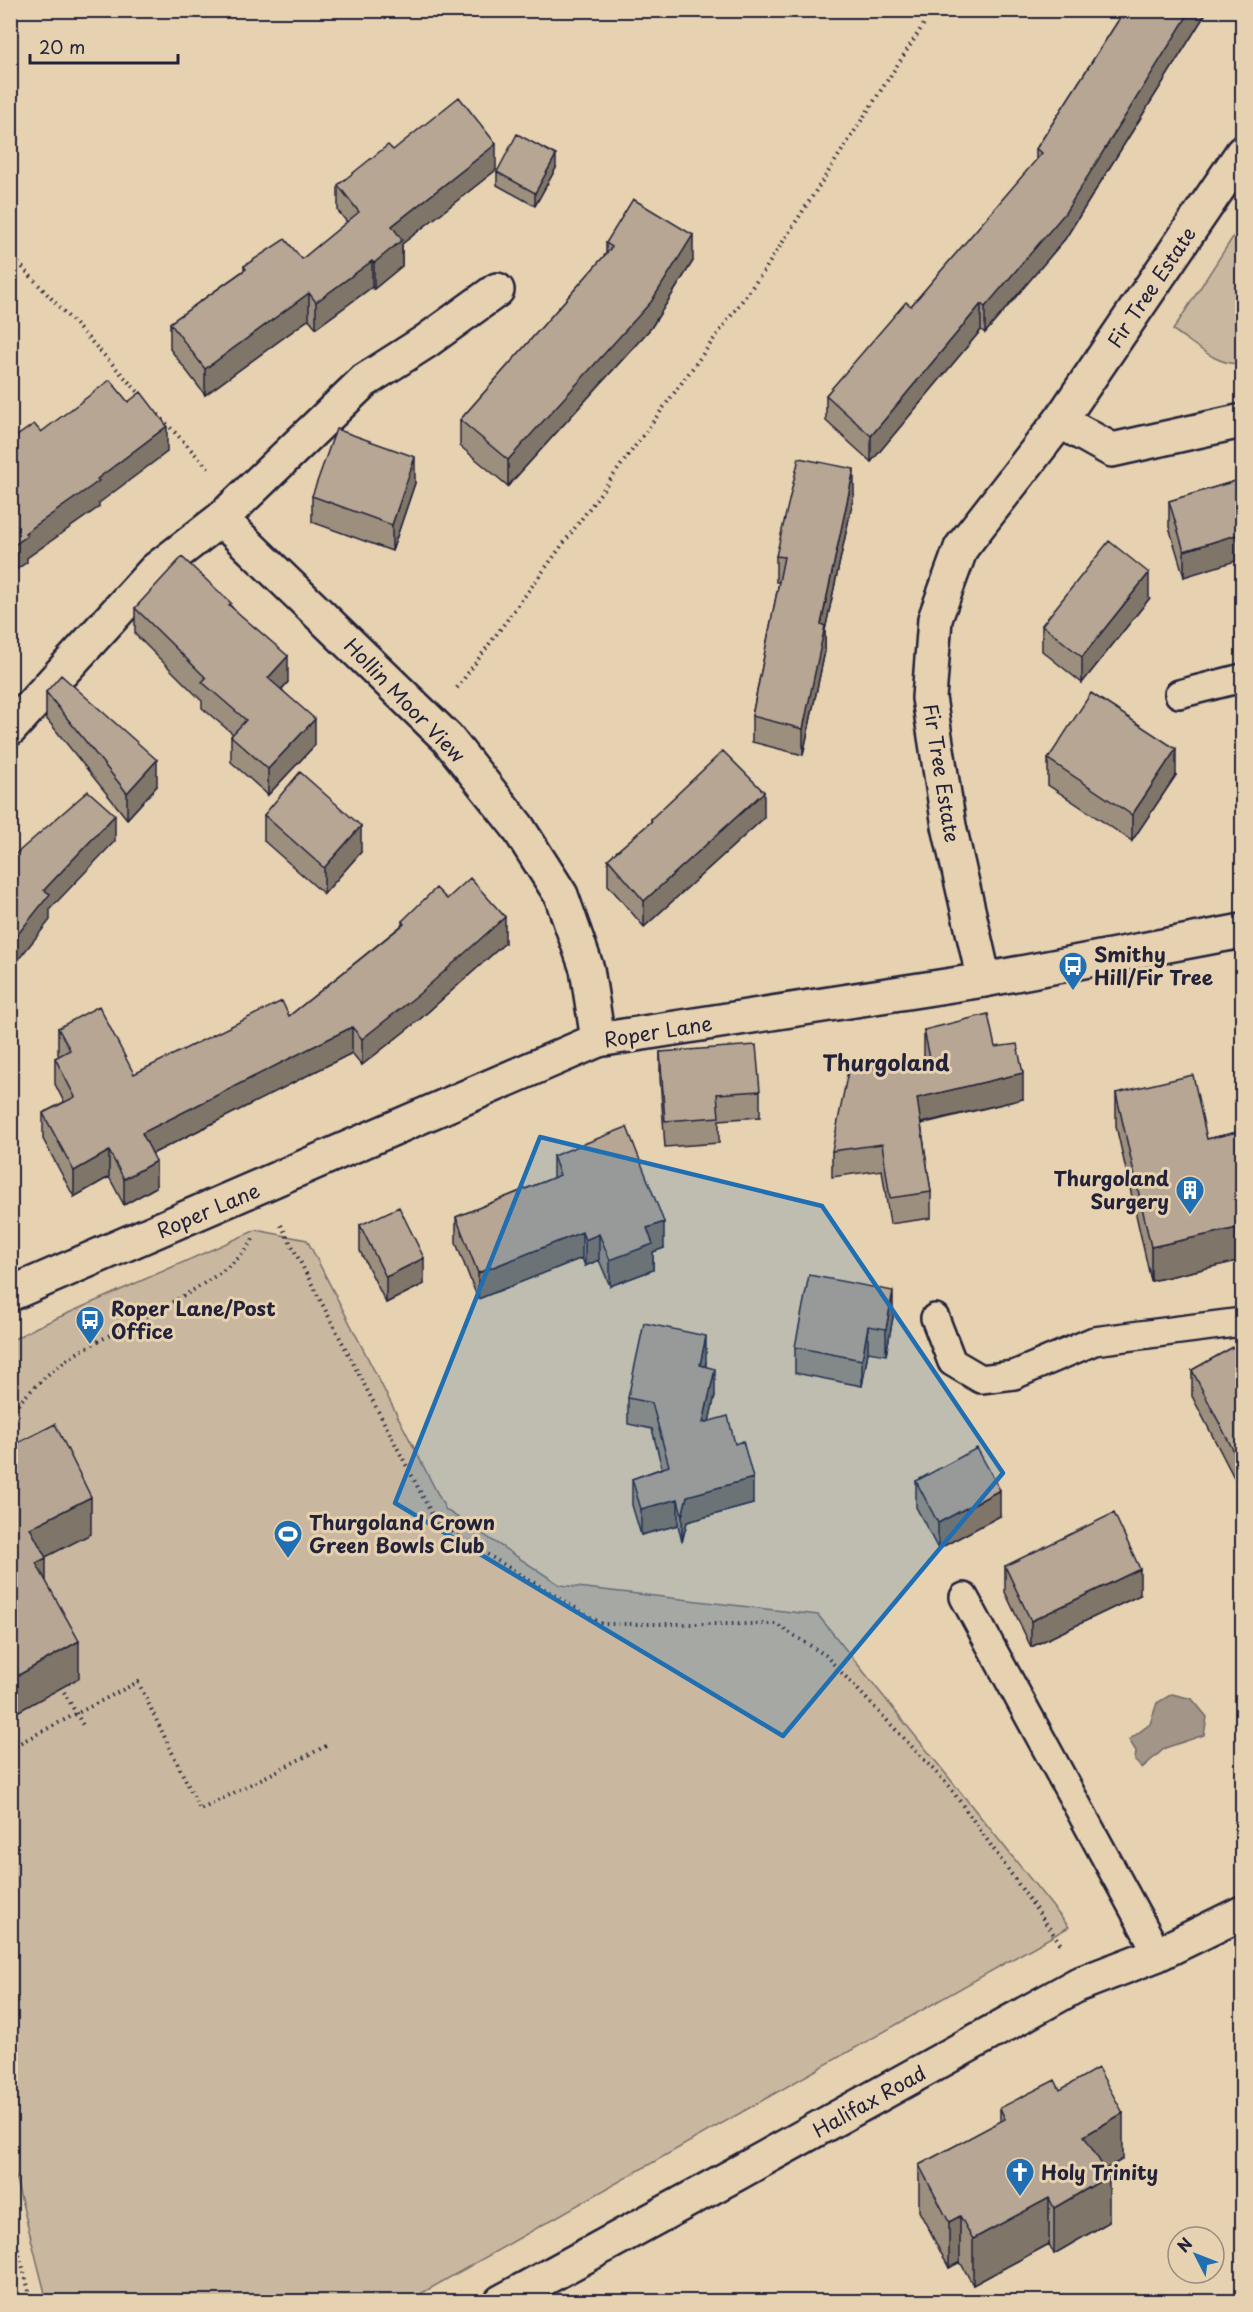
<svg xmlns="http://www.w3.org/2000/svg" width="1253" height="2312" font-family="'Playpen Sans',sans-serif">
  <rect width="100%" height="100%" fill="#e6d1b0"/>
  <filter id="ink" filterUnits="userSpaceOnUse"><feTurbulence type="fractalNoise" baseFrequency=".0167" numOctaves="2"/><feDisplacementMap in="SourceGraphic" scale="12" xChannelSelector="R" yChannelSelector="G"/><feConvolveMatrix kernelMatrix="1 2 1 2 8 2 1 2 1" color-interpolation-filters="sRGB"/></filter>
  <g filter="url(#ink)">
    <path fill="#c9b89f" stroke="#766d6d" stroke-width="1.5" d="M1242 223V363C1219 368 1192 342 1173 330Z
      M256 1230 307 1240 446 1510 560 1585 818 1615 1069 1927 408 2301H47L10 2156V1341L37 1327Z"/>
    <path fill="#a39588" stroke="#6f6769" stroke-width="1.5" d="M1172 1694 1192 1699 1207 1717 1204 1735 1165 1748 1142 1768 1135 1761 1136 1751 1129 1740 1150 1724 1157 1703Z"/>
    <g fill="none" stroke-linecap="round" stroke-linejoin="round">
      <g stroke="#22223b" stroke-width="32">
        <path id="service" d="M1179 694 1242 678
          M935 1318 952 1362 981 1379 1014 1375 1094 1341 1242 1322
          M964 1597 1158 1954"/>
      </g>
      <g stroke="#22223b" stroke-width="38">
        <path id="minor" d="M1060 421 1112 450 1242 421
          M221 519 447 738 517 826 561 895 587 969 598 1040
          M10 729 155 570 221 519 364 381 425 342 497 290
          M984 980 949 826 929 698 935 619 961 548 1060 421 1242 153"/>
      </g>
      <g stroke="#22223b" stroke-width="38">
        <path id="tertiary" d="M10 1294 598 1040 984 980 1242 931"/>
      </g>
      <g stroke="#22223b" stroke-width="38">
        <path id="trunk" d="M501 2302 736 2174 1077 1985 1158 1954 1242 1913"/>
      </g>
      <path stroke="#22223b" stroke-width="4" stroke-dasharray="1.5 4.5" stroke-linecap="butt" d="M10 254 141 395
        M154 410 210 470
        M457 688 764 271 933 10
        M281 1225 437 1524 602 1624H776L825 1655 949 1786 1062 1946
        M10 1413C29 1392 48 1372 71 1357 111 1330 240 1278 254 1236
        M64 1692 84 1727
        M10 1748 138 1682 200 1810 330 1744
        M10 2220 32 2302"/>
      <use href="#service" stroke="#e6d1b0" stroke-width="27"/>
      <use href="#minor" stroke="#e6d1b0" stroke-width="33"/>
      <use href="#tertiary" stroke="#e6d1b0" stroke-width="33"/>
      <use href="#trunk" stroke="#e6d1b0" stroke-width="33"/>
    </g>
    <path fill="#9d8f7e" stroke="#22223b" stroke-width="1.5" d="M1125 10H1208L1065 239 985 333 981 330 871 462 826 421V395L911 306 1036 161V149Z
      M393 150 496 170 402 244V266L374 289 372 287 316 328 309 319 205 395 170 349V323L244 270V266L302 259 347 222 338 211V185Z
      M556 168 535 206 497 185V172Z
      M606 243 693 261 651 328 508 486 460 446V420L606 254Z
      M1242 479 1184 577 1169 527V501Z
      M415 483 392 551 312 522V496Z
      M854 495 825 630V651L803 755 752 742V716L779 582H776V556Z
      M1149 599 1082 683 1042 651V625Z
      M231 606 288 682 282 689 315 745 268 795 231 762V736L233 734 202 708V701L135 634V608Z
      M46 692 157 786 127 819 46 718Z
      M1242 738V783L1239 765V739Z
      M1048 759 1176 775 1132 841 1048 785Z
      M264 815 361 852 324 894 264 841Z
      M764 818 644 927 608 885V859L651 822V819Z
      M447 899 505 943 419 1020 362 1065 352 1053 152 1154 156 1187 124 1205 109 1177 74 1197 43 1139V1113L64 1102 55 1084V1058L59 1056 58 1054V1028L134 1074 289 1016 402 925V921Z
      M924 1030 995 1047 1023 1099 921 1124 931 1192V1218L890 1224 882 1170 832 1177V1151L924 1059Z
      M660 1052 760 1091V1117L719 1120V1143L665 1147 660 1078Z
      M1116 1093 1207 1139 1242 1131V1260L1151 1281 1116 1126Z
      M553 1156 664 1248 653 1252V1270L610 1286 599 1260 585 1266 582 1258 478 1299 456 1243V1217L553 1178Z
      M360 1225 424 1284 386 1303 360 1251Z
      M893 1317 886 1355 868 1352 862 1386 795 1373V1347Z
      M1242 1342V1493L1192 1396V1370Z
      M706 1362V1367L715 1395 709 1421 753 1504 687 1522 682 1542 678 1525 641 1535 632 1505V1479L662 1468 652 1429 628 1424V1398Z
      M916 1481 1000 1516 938 1549 916 1507Z
      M1005 1566 1140 1595 1031 1647 1005 1592Z
      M1060 2090 1123 2159 1105 2170 1109 2222 1054 2254 1049 2244 973 2285 960 2262 949 2268 919 2211V2165L1000 2122V2108Z"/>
    <path fill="#7f7467" stroke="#22223b" stroke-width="1.5" d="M1191 10H1208L1065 239 985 333V307Z
      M496 144V170L402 244V266L374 289V263L392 226Z
      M556 155V168L535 206V193Z
      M693 235V261L651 328 508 486V460Z
      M372 261V287L316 328V302Z
      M309 293V319L205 395V369Z
      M981 304V330L871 462V436Z
      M167 426V452L99 503V507L27 558V562L10 574V548L25 533Z
      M415 457V483L392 551V525Z
      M854 469V495L825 630V651L803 755V729L821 624Z
      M1242 533V559L1184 577V551Z
      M1149 573V599L1082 683V657Z
      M288 656V682L268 704V678Z
      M315 719V745L268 795V769Z
      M1176 749V775L1132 841V815Z
      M157 760V786L127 819V793Z
      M764 792V818L644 927V901Z
      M115 815V841L50 909V920L10 970V944L44 890Z
      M361 826V852L324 894V868Z
      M505 917V943L419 1020 362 1065V1039Z
      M352 1027V1053L142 1159V1133Z
      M1023 1073V1099L917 1124V1098Z
      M109 1151V1177L74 1197V1171Z
      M156 1161V1187L124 1205V1179Z
      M664 1222V1248L653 1252V1270L610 1286V1260L647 1228Z
      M1242 1227V1260L1151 1281V1247Z
      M582 1232V1258L478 1299V1273Z
      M599 1234V1260L585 1266V1240Z
      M424 1258V1284L386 1303V1277Z
      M893 1291V1317L886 1355V1329Z
      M868 1326V1352L862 1386V1360Z
      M706 1336V1362L700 1391V1365Z
      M715 1369V1395L703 1449V1423Z
      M753 1478V1504L687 1522 682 1542V1516L687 1496Z
      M1000 1490V1516L938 1549V1523Z
      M91 1497V1534L30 1565V1528Z
      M678 1499V1525L641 1535V1509Z
      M46 1558V1594L36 1563Z
      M1140 1569V1595L1031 1647V1621Z
      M79 1641V1678L10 1716V1680Z
      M1123 2113V2159L1084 2182V2136Z
      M1109 2176V2222L1054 2254V2208Z
      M1049 2198V2244L973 2285V2239Z
      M960 2216V2262L949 2268V2222Z"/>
    <path fill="#b6a693" stroke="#22223b" stroke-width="1.5" d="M1125 10H1191L1065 213 985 307 981 304 871 436 826 395 906 302 911 306 1042 153 1036 149Z
      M459 97 496 144 392 226 402 240 374 263 372 261 316 302 309 293 205 369 170 323 246 269 244 266 285 239 302 259 359 212 338 185 388 145 393 150Z
      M517 134 556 155 535 193 497 172Z
      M633 199 693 235 651 302 508 460 460 420 612 247 606 243Z
      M110 380 128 402 141 392 167 426 97 479 99 481 25 533 27 536 10 548V441L34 424 41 432Z
      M336 429 415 457 392 525 312 496Z
      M799 458 854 469 821 624 825 626 803 729 752 716 784 557 776 556Z
      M1242 479V533L1184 551 1169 501Z
      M1109 541 1149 573 1082 657 1042 625Z
      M182 557 231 603 229 605 288 656 268 678 315 719 268 769 231 736 246 720 202 682 206 678 135 608Z
      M61 675 157 760 127 793 46 692Z
      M1091 693 1176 749 1132 815 1048 759Z
      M1242 738V757L1239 739Z
      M723 751 764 792 644 901 608 859 652 821 651 819Z
      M300 772 361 826 324 868 264 815Z
      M88 791 115 815 44 890 50 894 10 944V859Z
      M470 878 505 917 419 994 362 1039 352 1027 142 1133 156 1161 124 1179 109 1151 74 1171 43 1113 75 1097 55 1058 70 1050 58 1028 99 1006 134 1074 282 1001 289 1016 404 924 402 921 436 888 447 899Z
      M988 1014 995 1047 1017 1044 1023 1073 917 1098 931 1192 890 1198 882 1144 832 1151 848 1071 930 1058 924 1030Z
      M756 1045 760 1091 717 1094 719 1117 665 1121 660 1052Z
      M1193 1075 1207 1139 1242 1131V1227L1151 1247 1116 1093Z
      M627 1127 664 1222 647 1228 653 1244 610 1260 599 1234 585 1240 582 1232 478 1273 456 1217 560 1175 553 1156Z
      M399 1207 424 1258 386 1277 360 1225Z
      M809 1275 893 1291 886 1329 868 1326 862 1360 795 1347Z
      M644 1323 706 1336 700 1365 715 1369 703 1423 728 1416 735 1444 743 1441 753 1478 687 1496 682 1516 678 1499 641 1509 632 1479 669 1466 652 1403 628 1398Z
      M1242 1342V1467L1192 1370Z
      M55 1424 91 1497 30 1528 46 1558 36 1563 79 1641 10 1680V1447Z
      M977 1448 1000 1490 938 1523 916 1481Z
      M1114 1513 1140 1569 1031 1621 1005 1566Z
      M1098 2068 1123 2113 1084 2136 1109 2176 1054 2208 1049 2198 973 2239 960 2216 949 2222 919 2165 1005 2119 1000 2108 1055 2080 1060 2090Z"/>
  </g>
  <path fill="#1f6fb2" fill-opacity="0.2" stroke="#1f6fb2" stroke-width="4.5" stroke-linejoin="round" d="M540 1137 822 1206 1003 1473 783 1736 395 1503Z"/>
  <defs>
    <g id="bus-pin" transform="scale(1.5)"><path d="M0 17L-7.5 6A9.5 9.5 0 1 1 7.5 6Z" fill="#1f6fb2" stroke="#e6d1b0"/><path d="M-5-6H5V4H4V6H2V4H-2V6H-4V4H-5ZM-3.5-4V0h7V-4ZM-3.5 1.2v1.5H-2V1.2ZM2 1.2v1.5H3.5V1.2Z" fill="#fff"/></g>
    <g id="building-pin" transform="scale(1.5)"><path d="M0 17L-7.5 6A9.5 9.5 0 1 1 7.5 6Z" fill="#1f6fb2" stroke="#e6d1b0"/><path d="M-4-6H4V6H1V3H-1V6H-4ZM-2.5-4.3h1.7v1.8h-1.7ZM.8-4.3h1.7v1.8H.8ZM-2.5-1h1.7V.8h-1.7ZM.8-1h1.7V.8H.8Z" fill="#fff"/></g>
    <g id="stadium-pin" transform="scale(1.5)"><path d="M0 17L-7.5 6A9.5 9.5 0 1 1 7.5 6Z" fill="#1f6fb2" stroke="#e6d1b0"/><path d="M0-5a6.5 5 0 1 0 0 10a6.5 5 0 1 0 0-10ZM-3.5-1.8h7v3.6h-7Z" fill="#fff"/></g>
    <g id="church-pin" transform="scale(1.5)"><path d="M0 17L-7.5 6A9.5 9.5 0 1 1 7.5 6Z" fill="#1f6fb2" stroke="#e6d1b0"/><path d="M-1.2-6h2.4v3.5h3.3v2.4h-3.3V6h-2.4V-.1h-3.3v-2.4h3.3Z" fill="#fff"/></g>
  </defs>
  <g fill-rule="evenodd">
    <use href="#bus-pin" x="1073" y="966"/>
    <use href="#building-pin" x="1190" y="1190"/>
    <use href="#bus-pin" x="90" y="1320"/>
    <use href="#stadium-pin" x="288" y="1534"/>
    <use href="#church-pin" x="1020" y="2172"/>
  </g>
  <g text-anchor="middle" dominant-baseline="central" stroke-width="6" stroke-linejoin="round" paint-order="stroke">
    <g font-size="20" fill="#22223b" stroke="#e6d1b0">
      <text transform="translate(1151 287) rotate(-56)">Fir Tree Estate</text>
      <text transform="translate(405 700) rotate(46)">Hollin Moor View</text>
      <text transform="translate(942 773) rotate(81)">Fir Tree Estate</text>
      <text transform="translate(658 1031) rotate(-9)">Roper Lane</text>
      <text transform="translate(208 1210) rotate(-23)">Roper Lane</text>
      <text transform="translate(869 2101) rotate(-29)">Halifax Road</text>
    </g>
    <g font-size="20" font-weight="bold" fill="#22223b" stroke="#e6d1b0" text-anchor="start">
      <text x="1094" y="954">Smithy<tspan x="1094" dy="23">Hill/Fir Tree</tspan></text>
      <text x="1169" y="1178" text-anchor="end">Thurgoland<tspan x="1169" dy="23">Surgery</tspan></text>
      <text x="111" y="1308">Roper Lane/Post<tspan x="111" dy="23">Office</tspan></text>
      <text x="309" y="1522">Thurgoland Crown<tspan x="309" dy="23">Green Bowls Club</tspan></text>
      <text x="1041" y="2172">Holy Trinity</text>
    </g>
    <g font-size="22" font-weight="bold" fill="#22223b" stroke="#e6d1b0">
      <text x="886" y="1061">Thurgoland</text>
    </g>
  </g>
  <rect width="1253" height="2312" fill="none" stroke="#e6d1b0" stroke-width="36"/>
  <rect x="18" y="18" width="1217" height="2276" fill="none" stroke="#22223b" stroke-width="2" filter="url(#ink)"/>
  <g transform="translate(1196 2255) rotate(312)"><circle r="28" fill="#e6d1b0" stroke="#988b81" stroke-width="1.5"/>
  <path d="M0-4.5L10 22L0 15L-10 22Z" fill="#1f6fb2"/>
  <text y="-9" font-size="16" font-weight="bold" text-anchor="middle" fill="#22223b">N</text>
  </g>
  <path d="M30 54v9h148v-9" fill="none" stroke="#22223b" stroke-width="3"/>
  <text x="39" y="54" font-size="18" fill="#22223b" stroke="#e6d1b0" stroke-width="4.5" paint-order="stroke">20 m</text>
</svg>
